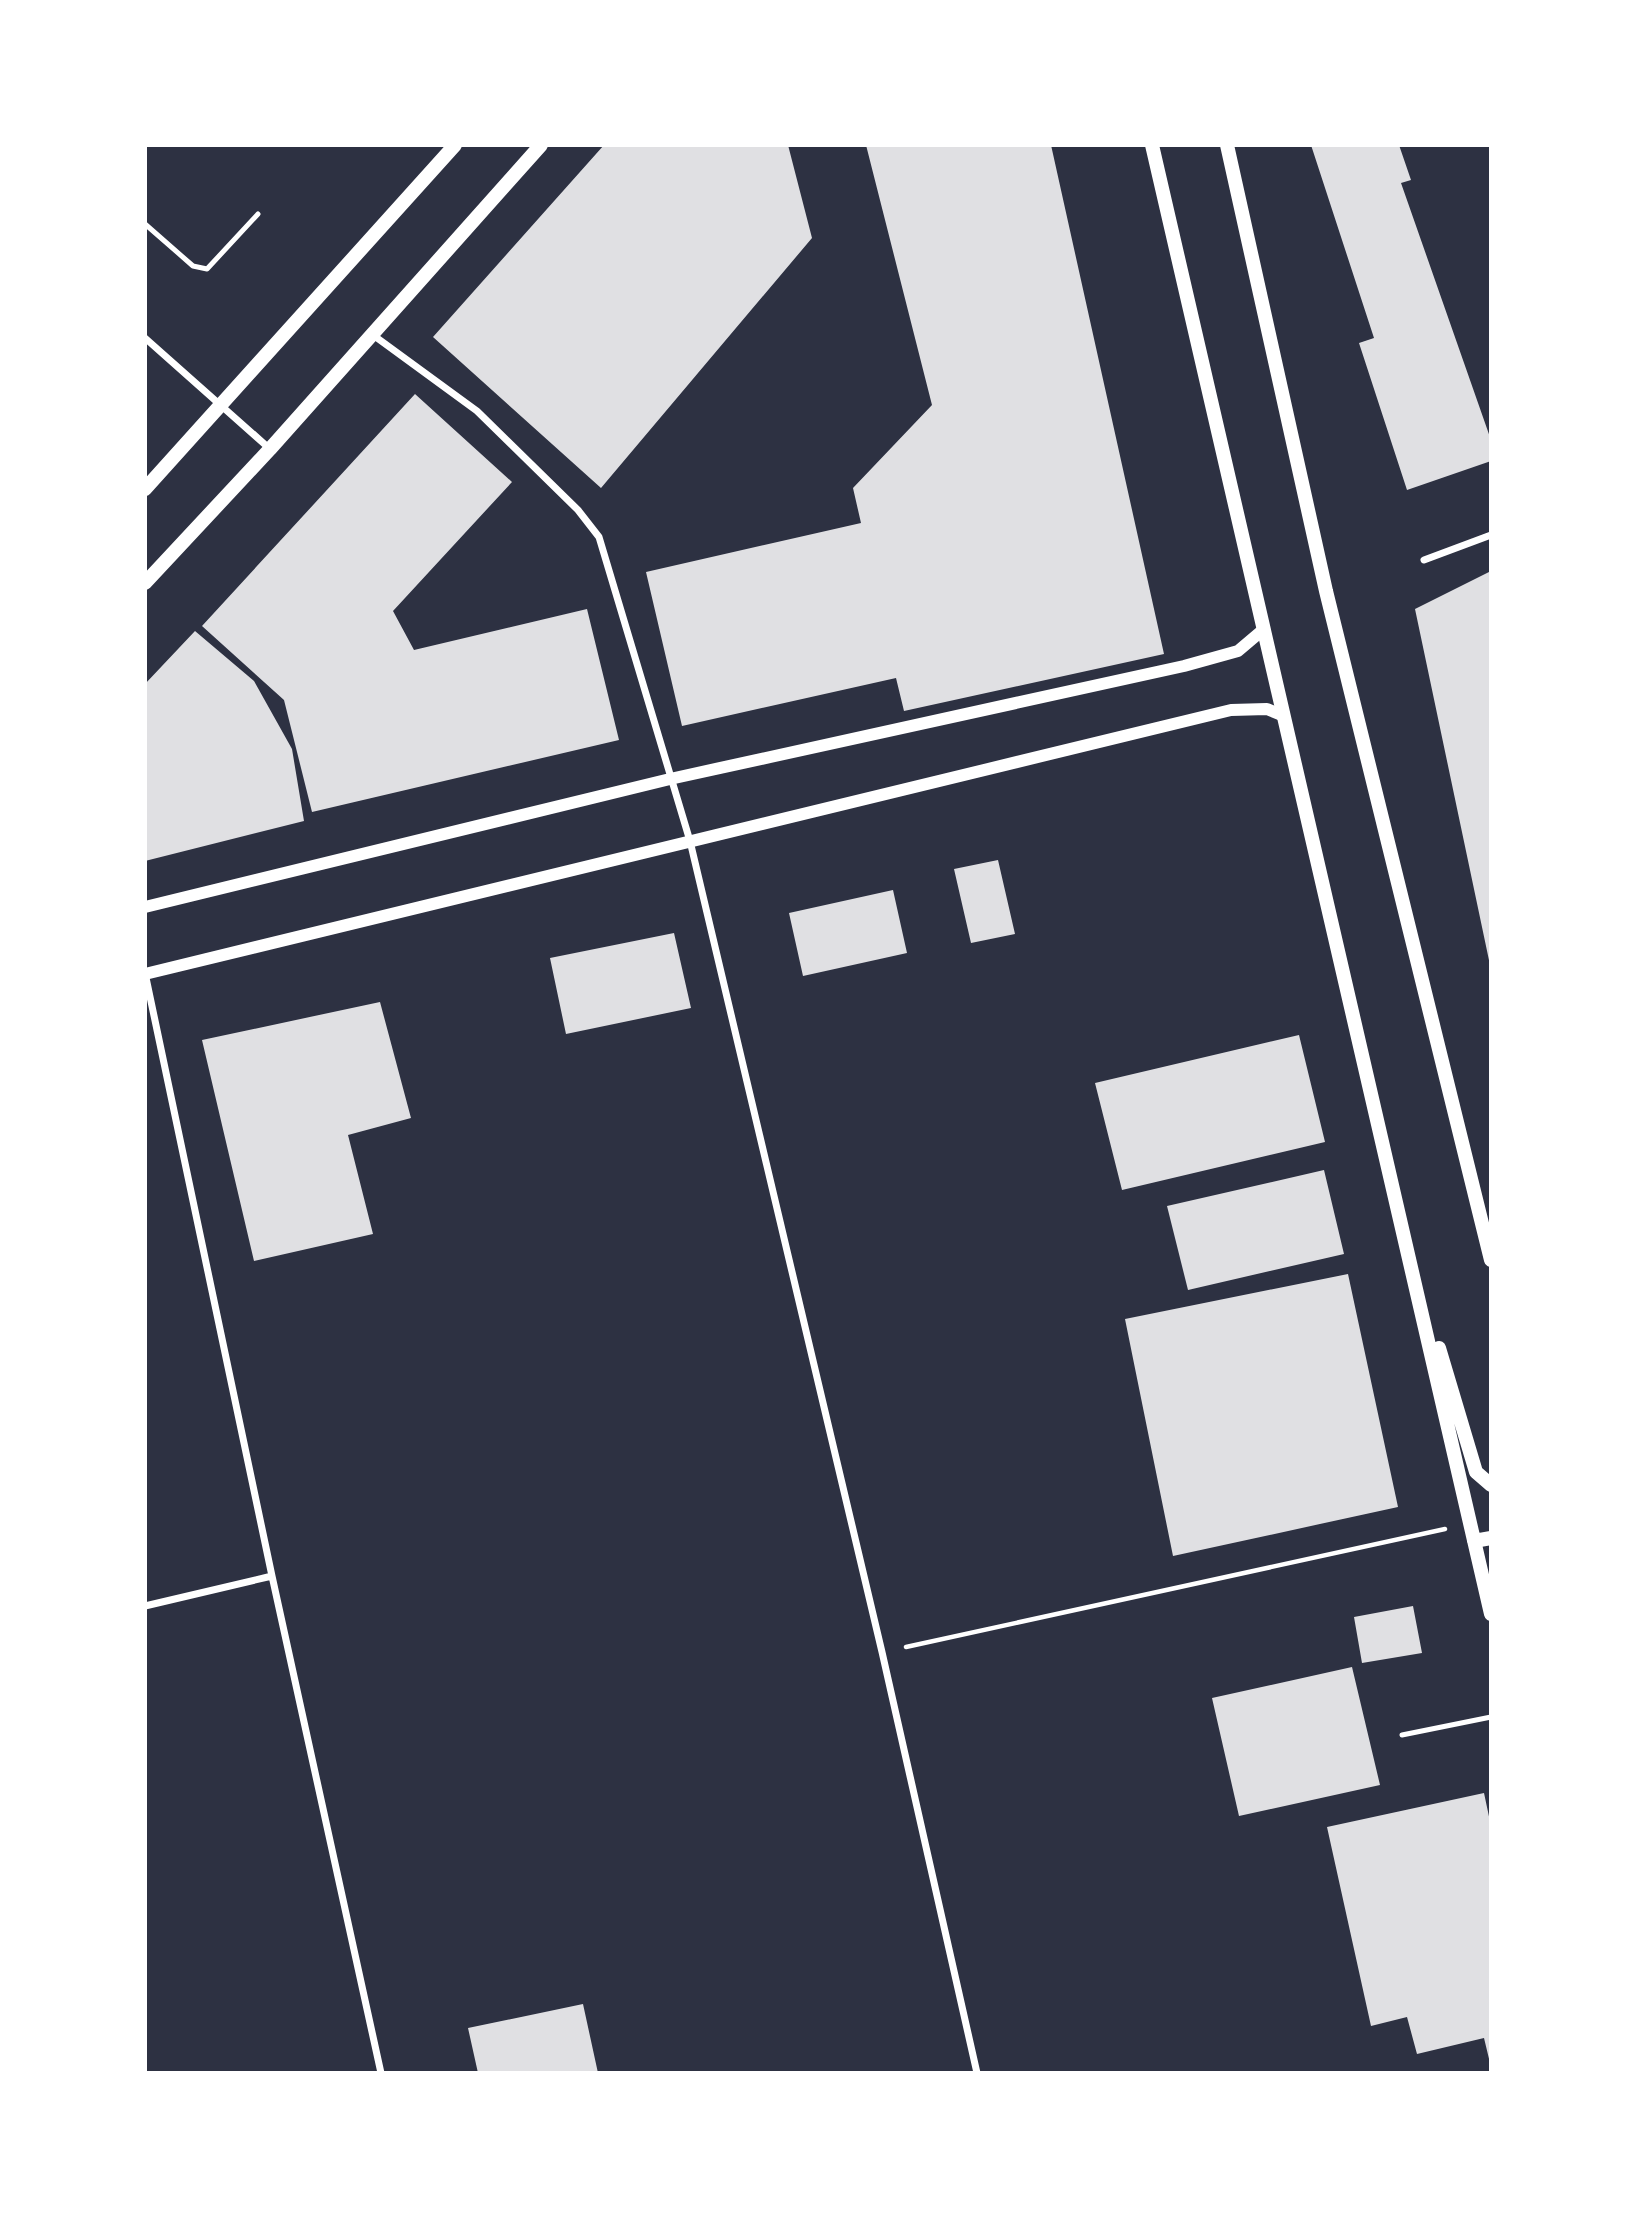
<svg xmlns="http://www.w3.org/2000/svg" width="1636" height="2218" font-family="'DejaVu Sans',sans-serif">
  <rect width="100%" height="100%" fill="#2d3142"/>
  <path fill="#e0e0e3" d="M604 145H788L812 238 601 488 433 337Z
    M866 145H1051L1164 654 904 711 896 678 682 726 646 572 861 523 853 488 932 405Z
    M1311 145H1399L1411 180 1401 183 1491 440V461L1407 490 1359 343 1374 338Z
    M415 394 512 482 393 611 414 650 587 609 619 740 312 812 284 700 202 626Z
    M1491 571V964L1490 965 1415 609Z
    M195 631 254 681 292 749 304 821 145 861V684Z
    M998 860 1015 934 971 943 954 869Z
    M893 890 907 953 803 976 789 913Z
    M674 933 691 1008 566 1034 550 958Z
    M380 1002 411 1118 348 1135 373 1234 254 1261 202 1040Z
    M1299 1035 1325 1142 1122 1190 1095 1083Z
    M1324 1170 1344 1254 1188 1290 1167 1206Z
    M1348 1274 1398 1507 1173 1556 1125 1319Z
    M1413 1606 1422 1653 1362 1663 1354 1617Z
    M1352 1667 1380 1785 1239 1816 1212 1698Z
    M1484 1793 1491 1826 1490 2063 1484 2038 1417 2054 1407 2017 1371 2026 1327 1827Z
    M583 2004 598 2073H478L468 2028Z"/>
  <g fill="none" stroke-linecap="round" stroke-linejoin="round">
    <path stroke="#fff" stroke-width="4.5" d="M906 1647 1445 1529"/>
    <path stroke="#fff" stroke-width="5" d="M145 224 193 266 207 269 258 214
      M1402 1735 1491 1717"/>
    <path stroke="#fff" stroke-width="7" d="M373 335 477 411 578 510 599 537 690 841 882 1652 977 2073
      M145 338 270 449
      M1424 560 1491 535
      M145 973 272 1576 381 2073
      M145 1606 272 1576"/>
    <path stroke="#fff" stroke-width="12" d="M145 907 670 779 1184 666 1238 651 1264 629
      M145 974 1231 710 1267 709 1284 716"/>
    <path stroke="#fff" stroke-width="14" d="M1152 145 1491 1614
      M1227 145 1326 591 1491 1260
      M145 489 455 145
      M145 583 270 449 541 145
      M1439 1348 1476 1472 1491 1485
      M1474 1541 1491 1538"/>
  </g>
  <rect width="1636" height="2218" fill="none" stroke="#ffffff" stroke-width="294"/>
</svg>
